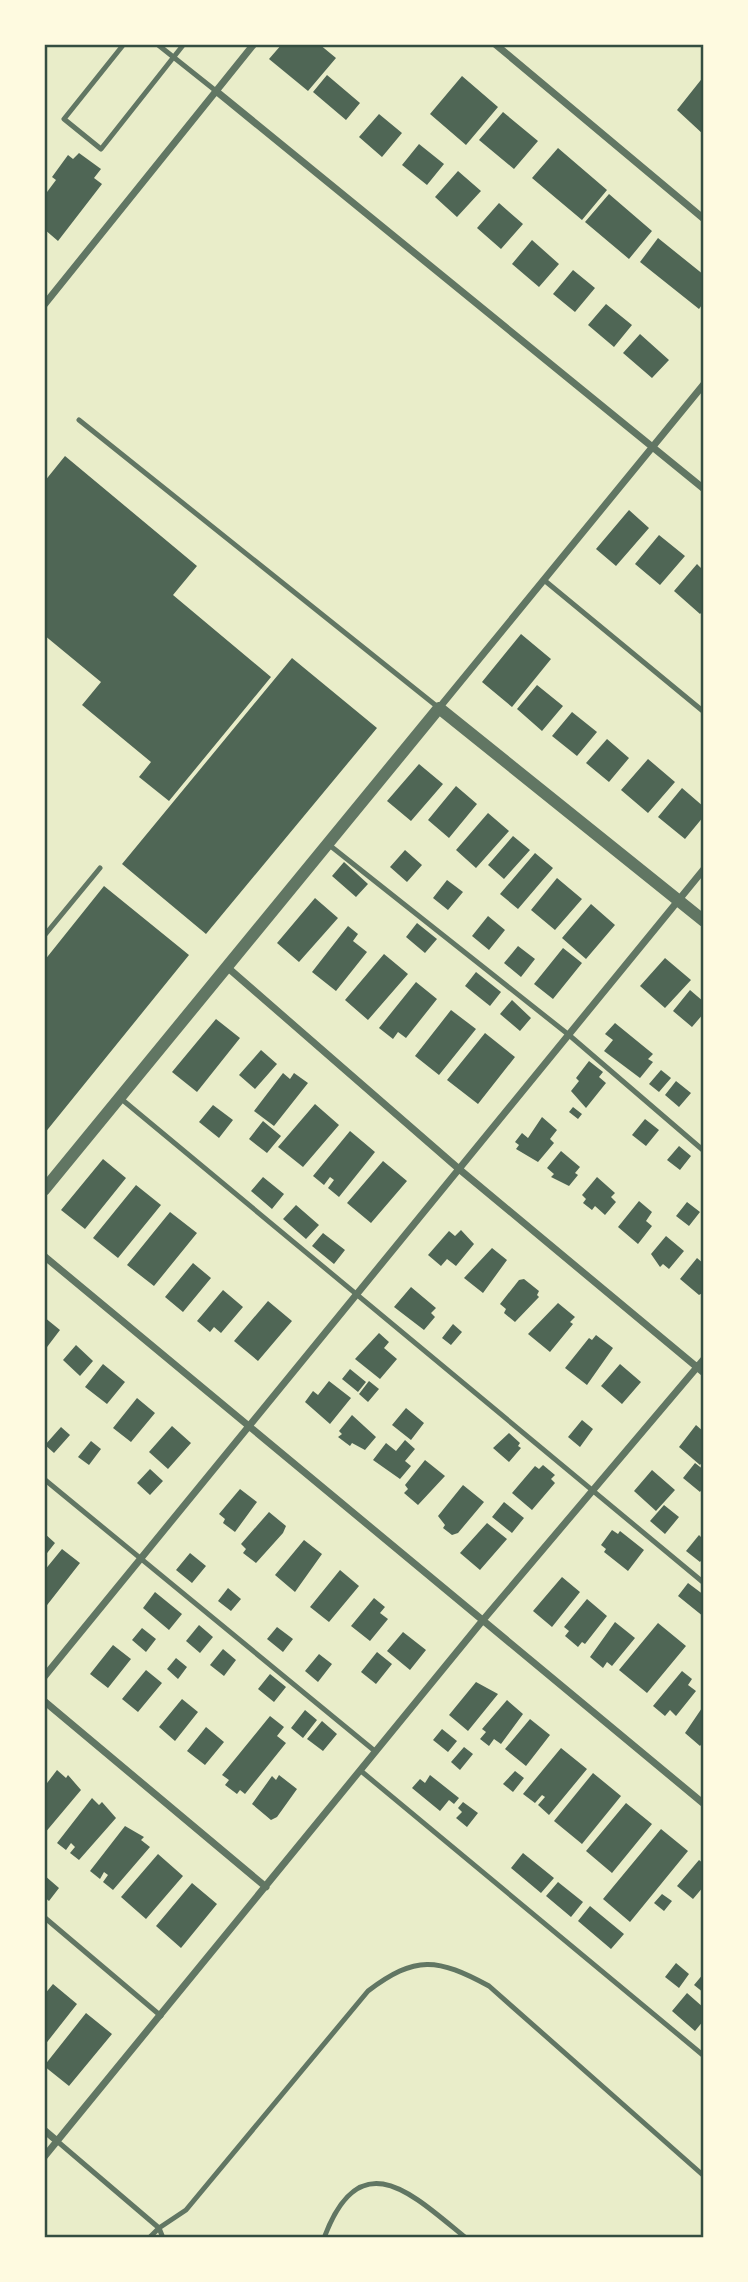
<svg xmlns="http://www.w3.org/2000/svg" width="748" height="2282" font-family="Figtree,sans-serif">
  <rect width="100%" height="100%" fill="#e9edc9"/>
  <path fill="#4f6655" d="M282 44H319L336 58 308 91 269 59Z
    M327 75 360 103 346 120 313 92Z
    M462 76 498 107 466 145 430 114Z
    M704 76V135L677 110Z
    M503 112 538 141 514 169 479 140Z
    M379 114 402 133 382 157 359 137Z
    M419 144 444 164 427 185 402 165Z
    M558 148 607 190 582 220 532 178Z
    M79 153 101 169 94 178 102 184 58 241 44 229V196L56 180 52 177 68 155 73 159Z
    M458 171 481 191 457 217 435 197Z
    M609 194 652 231 629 259 585 222Z
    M499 203 523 224 501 249 477 228Z
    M658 238 704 275V302L699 309 640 262Z
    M532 240 559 264 539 287 512 264Z
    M573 270 595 288 575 312 553 294Z
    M606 304 632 325 614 347 588 325Z
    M640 334 669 360 652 378 623 353Z
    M65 456 197 566 173 595 271 677 169 801 139 777 151 762 82 705 101 682 44 635V482Z
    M629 510 649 528 616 566 596 549Z
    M659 535 685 556 660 585 635 564Z
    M697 564 704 571V610L700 614 674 591Z
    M521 634 551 659 512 707 482 682Z
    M292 658 377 728 206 934 122 864Z
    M537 685 563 706 542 731 517 709Z
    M572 712 597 732 577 756 552 736Z
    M607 739 629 758 609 782 586 763Z
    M648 759 675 782 648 813 621 790Z
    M419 764 443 784 411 821 387 801Z
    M456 786 477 804 449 838 428 820Z
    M682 788 704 807V816L685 839 658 817Z
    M488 813 509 831 476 868 456 850Z
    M513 836 530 850 504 879 488 865Z
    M405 850 422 865 407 882 390 867Z
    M535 853 553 868 518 909 500 894Z
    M344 862 368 884 356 897 332 876Z
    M557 878 582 899 555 930 531 910Z
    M447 880 463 892 448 910 433 898Z
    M104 886 189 955 44 1134V961Z
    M315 898 338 918 299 962 277 943Z
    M591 904 615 925 586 959 562 938Z
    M488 916 505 930 489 950 472 936Z
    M417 923 437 939 425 953 406 937Z
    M348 926 358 934 353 941 367 952 336 991 312 972Z
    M518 946 535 959 521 977 504 963Z
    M563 948 582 963 553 999 534 984Z
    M384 954 408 974 368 1020 345 1000Z
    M665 958 691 980 665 1008 640 986Z
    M476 972 501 992 490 1006 465 986Z
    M416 982 437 999 406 1038 398 1032 393 1039 379 1028Z
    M690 990 704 1002V1013L692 1027 673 1011Z
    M512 1000 531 1018 520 1031 500 1014Z
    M451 1010 476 1029 439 1075 415 1056Z
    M216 1019 240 1038 197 1092 172 1072Z
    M615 1023 653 1054 648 1059 653 1062 640 1078 604 1051 613 1040 605 1034Z
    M485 1033 515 1057 478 1104 447 1080Z
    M261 1050 277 1064 255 1089 239 1075Z
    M589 1061 603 1072 599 1077 606 1083 586 1108 571 1091 579 1081 576 1078Z
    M661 1070 671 1078 659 1092 649 1084Z
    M283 1073 290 1079 294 1073 308 1083 274 1126 254 1111Z
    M676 1081 691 1093 679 1107 665 1095Z
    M315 1104 339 1125 303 1167 278 1147Z
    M213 1105 233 1120 219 1138 199 1122Z
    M573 1107 582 1114 578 1119 569 1112Z
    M542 1117 557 1130 550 1139 554 1143 538 1162 516 1149 519 1145 515 1142 522 1133 528 1138Z
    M645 1119 659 1130 646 1146 632 1135Z
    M263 1121 281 1136 267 1153 249 1139Z
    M350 1131 375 1152 339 1197 328 1188 334 1180 330 1177 324 1185 313 1176Z
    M679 1146 691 1156 680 1170 667 1160Z
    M561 1151 580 1167 575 1173 578 1175 569 1186 551 1177 554 1174 547 1168Z
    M103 1159 126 1178 85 1229 61 1210Z
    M383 1161 407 1181 371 1223 347 1203Z
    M263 1177 284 1194 272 1209 251 1191Z
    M597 1177 615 1193 611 1197 616 1202 605 1215 595 1206 592 1210 583 1203 586 1199 582 1195Z
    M136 1185 161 1205 118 1258 93 1238Z
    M639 1201 652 1212 646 1221 652 1226 638 1244 618 1227Z
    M687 1202 700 1212 689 1226 676 1216Z
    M296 1205 319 1225 306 1239 283 1219Z
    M170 1212 197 1233 154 1286 127 1265Z
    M461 1230 474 1244 456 1266 447 1259 441 1266 428 1255 449 1231 455 1236Z
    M323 1233 345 1250 334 1264 312 1246Z
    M666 1236 684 1251 669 1269 663 1264 660 1267 651 1254Z
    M492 1248 507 1260 483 1293 464 1278Z
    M697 1258 704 1264V1292L699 1295 680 1279Z
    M193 1263 211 1278 183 1312 165 1297Z
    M524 1279 539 1291 537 1295 539 1297 515 1322 504 1313 506 1309 500 1304 519 1280Z
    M411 1287 436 1308 431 1313 435 1317 424 1330 394 1307Z
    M223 1290 243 1307 221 1333 214 1327 210 1332 197 1321Z
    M268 1301 292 1321 258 1361 234 1341Z
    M558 1303 575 1317 570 1322 573 1324 550 1352 528 1334Z
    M44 1317 60 1330 44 1351Z
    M453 1324 462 1332 451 1345 442 1338Z
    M379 1333 389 1342 384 1348 397 1359 380 1379 355 1359Z
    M596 1335 613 1348 587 1385 565 1368 589 1338 592 1340Z
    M76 1345 93 1361 80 1376 63 1360Z
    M103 1364 125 1382 107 1404 85 1387Z
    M620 1364 641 1382 622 1404 601 1386Z
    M350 1369 366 1382 358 1392 342 1379Z
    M329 1381 351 1398 330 1424 305 1402 313 1391 318 1395Z
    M369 1381 379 1389 368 1402 359 1394Z
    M137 1398 155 1413 131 1442 113 1428Z
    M406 1408 424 1423 411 1440 392 1425Z
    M352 1415 376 1437 365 1450 352 1443 350 1446 338 1437 342 1434 339 1431Z
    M582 1420 593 1429 580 1447 568 1437Z
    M696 1425 704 1432V1460L700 1465 679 1447Z
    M172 1426 191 1443 168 1469 149 1452Z
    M61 1427 70 1435 54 1453 45 1445Z
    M509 1433 520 1443 518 1446 521 1448 509 1462 493 1448Z
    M405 1440 415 1449 405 1461 411 1466 400 1479 373 1460 386 1443 396 1451Z
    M91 1441 101 1449 89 1465 78 1457Z
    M425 1460 445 1476 418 1505 404 1493 408 1489 405 1485Z
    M695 1463 704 1470V1486L700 1492 683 1478Z
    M543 1465 555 1475 551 1479 555 1483 532 1510 512 1493 535 1466 539 1469Z
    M150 1469 163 1481 150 1495 137 1483Z
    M652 1470 675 1490 656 1511 634 1491Z
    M463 1485 484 1502 458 1533 452 1535 443 1528 445 1525 438 1516Z
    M240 1489 257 1502 235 1532 223 1523 225 1519 219 1514Z
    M504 1502 524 1518 512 1533 492 1517Z
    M664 1505 679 1517 665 1534 650 1521Z
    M269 1512 286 1526 283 1533 256 1563 243 1553 246 1549 241 1544Z
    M487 1523 507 1539 480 1570 460 1553Z
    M612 1530 618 1534 620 1531 644 1550 628 1571 604 1552 606 1549 601 1545Z
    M44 1533 55 1543 44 1557Z
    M699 1535 704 1540V1557L700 1562 686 1551Z
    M304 1540 322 1554 295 1592 275 1575Z
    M62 1549 80 1563 44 1609V1571Z
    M190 1553 206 1566 192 1583 176 1570Z
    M340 1570 359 1586 329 1622 310 1607Z
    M562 1577 580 1592 552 1627 533 1611Z
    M688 1583 704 1595V1617L678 1596Z
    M228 1588 241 1599 231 1611 218 1601Z
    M155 1592 182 1614 169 1630 143 1608Z
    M374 1598 385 1607 380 1613 388 1619 370 1641 351 1626Z
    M587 1599 607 1616 585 1644 582 1642 578 1647 565 1636 569 1631 564 1627Z
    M615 1622 635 1638 612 1666 607 1662 603 1668 590 1657Z
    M658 1623 686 1646 647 1693 619 1670Z
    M199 1625 213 1637 200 1653 186 1641Z
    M277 1627 293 1639 283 1652 267 1639Z
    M142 1628 156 1639 146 1652 132 1640Z
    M403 1632 426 1650 410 1670 387 1651Z
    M113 1645 131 1659 108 1688 90 1674Z
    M223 1649 236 1660 224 1676 210 1665Z
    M377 1652 392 1664 376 1684 361 1672Z
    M319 1654 332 1664 318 1682 305 1671Z
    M176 1658 187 1667 178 1679 167 1669Z
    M146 1670 162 1683 138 1712 122 1699Z
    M682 1671 692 1679 688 1685 696 1691 676 1716 670 1710 665 1716 653 1706Z
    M270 1674 286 1687 274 1702 258 1689Z
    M476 1682 498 1694 468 1731 449 1715Z
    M182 1699 198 1712 175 1741 159 1727Z
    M507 1700 523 1714 501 1744 494 1739 489 1746 480 1739 486 1732 482 1729Z
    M704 1705V1741L700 1746 685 1733Z
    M305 1710 317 1720 303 1738 291 1728Z
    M270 1716 284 1727 277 1736 286 1743 245 1794 240 1790 237 1794 225 1785 229 1780 222 1775Z
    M530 1719 550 1735 526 1766 505 1749Z
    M322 1721 337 1734 323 1751 307 1739Z
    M206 1727 224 1742 205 1765 187 1751Z
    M442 1729 457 1741 448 1752 433 1740Z
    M464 1747 473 1754 460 1770 451 1762Z
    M561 1748 587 1769 549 1815 538 1805 545 1797 542 1795 535 1803 523 1794Z
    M57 1770 66 1778 68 1775 81 1790 44 1834V1787Z
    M515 1771 524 1778 513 1792 503 1784Z
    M593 1773 621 1796 582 1844 554 1821Z
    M279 1775 297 1789 277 1817 271 1820 252 1804 272 1776 276 1780Z
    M430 1775 459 1798 454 1804 449 1800 440 1811 412 1788 420 1779 425 1783Z
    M92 1798 99 1805 102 1802 116 1818 79 1860 70 1853 75 1847 71 1843 66 1850 57 1843Z
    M463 1802 478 1813 467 1827 456 1818 462 1812 458 1808Z
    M626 1803 652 1824 612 1873 586 1851Z
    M125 1826 144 1837 141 1840 150 1847 113 1890 103 1882 108 1875 104 1872 100 1879 90 1871Z
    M661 1829 688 1851 630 1922 603 1899Z
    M523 1853 554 1878 541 1893 511 1868Z
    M158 1854 183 1876 146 1919 121 1897Z
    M699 1860 704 1864V1886L693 1899 677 1886Z
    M44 1875 59 1888 49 1901 44 1897Z
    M558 1882 583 1902 571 1917 546 1896Z
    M192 1883 217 1904 181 1948 156 1926Z
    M662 1894 672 1901 664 1911 654 1903Z
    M590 1906 624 1934 611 1949 578 1921Z
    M676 1963 689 1974 679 1988 665 1977Z
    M704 1973V1993L694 1985Z
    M53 1984 77 2004 44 2046V1995Z
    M687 1993 704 2008V2020L695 2031 672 2011Z
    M86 2013 112 2034 69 2086 44 2066Z"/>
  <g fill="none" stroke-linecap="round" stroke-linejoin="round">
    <path stroke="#617663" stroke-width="5" d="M124 44 64 119 101 149 184 44
      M157 44 216 91
      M79 420 439 708
      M544 580 704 712
      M328 844 569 1035 704 1151
      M44 936 100 868
      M119 1097 704 1583
      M44 1479 376 1752
      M361 1771 704 2056
      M44 1917 161 2016
      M57 2141 159 2228 149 2238
      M163 2238 159 2228 186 2210 368 1991C416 1955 437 1958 489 1986L704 2176
      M324 2238C360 2141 412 2194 466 2238"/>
    <path stroke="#617663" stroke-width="7" d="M495 44 704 219
      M216 91 704 489
      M44 305 254 44
      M439 708 704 384
      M227 967 459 1169 704 1373
      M44 1256 704 1804
      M44 1677 704 869
      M44 1701 266 1887
      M44 2130 57 2141
      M44 2157 483 1620 704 1359"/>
    <path stroke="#617663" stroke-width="12" d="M44 1190 439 708 704 921"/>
  </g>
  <rect width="748" height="2282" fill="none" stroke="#fefae0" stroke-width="91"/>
  <rect x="46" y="46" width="656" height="2190" fill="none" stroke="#344e41" stroke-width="2.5"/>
</svg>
